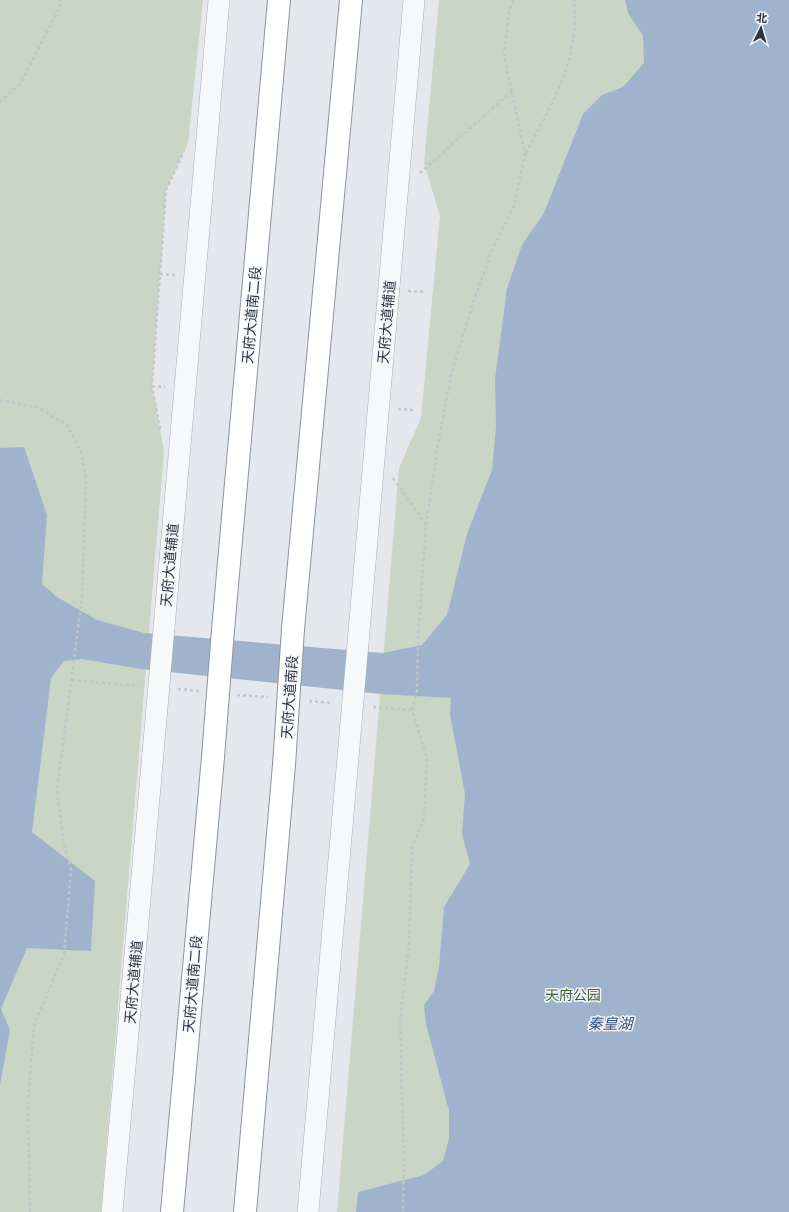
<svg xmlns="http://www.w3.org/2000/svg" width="789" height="1212" font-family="Commissioner,'Noto Sans SC',sans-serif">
  <rect width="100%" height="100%" fill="#e4e7ec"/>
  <path fill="#c9d6c5" d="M0 0H203L188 143 166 190 152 386 164 451 101 1212H0Z
    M439 0H789V1212H337L399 468 421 418 440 216 424 163Z"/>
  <path fill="#9fb4cc" d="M625 0H789V1212H356L358 1192 424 1175 443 1161 449 1139V1111L426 1024 424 1005 434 991 439 967 444 907 470 864 462 834 465 794 450 715 451 698 381 694 140 669 82 659 64 661 51 678 32 832 95 881 91 951 27 948 1 1009 10 1030 0 1085V448L24 447 47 515 42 584 57 597 97 620 144 633 383 653 422 645 447 615 467 534 492 470 496 427 495 379 507 288 522 245 544 213 583 114 602 95 623 87 644 63 643 36 628 13Z"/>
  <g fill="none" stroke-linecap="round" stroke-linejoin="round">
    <g stroke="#a9aeb7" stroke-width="22">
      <path id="minor" d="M164 628 219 0
        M358 643 414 0
        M112 1212 153 753
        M308 1212 347 769"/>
    </g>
    <g stroke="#8b94a3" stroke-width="24">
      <path id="highway" d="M293 629 351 0
        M223 630 279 0
        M172 1212 213 757
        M245 1212 284 765"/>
    </g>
    <path stroke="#c2c5cb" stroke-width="2.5" stroke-dasharray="3 3" stroke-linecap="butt" d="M0 102 20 84 60 7 59 0
      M526 153C552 104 580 59 574 0
      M420 173 512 91
      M160 274 175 275
      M408 291 426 292
      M152 386 165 387
      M0 400 39 408 67 425 81 452 86 480 82 597 57 790 63 840 71 870 64 954 34 1025 28 1103 30 1212
      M398 409 414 410
      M160 429 152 386 166 190 184 151
      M393 478 426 525
      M72 680 139 686
      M178 689 199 691
      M237 695 268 697
      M309 701 332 703
      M373 707 412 710 427 758 424 819 412 847 409 945 400 1020 404 1167 403 1212
      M412 710 417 690 418 638 426 525 438 444 451 375 472 306 492 250 514 206 525 154 504 55 509 11 513 0"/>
    <use href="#minor" stroke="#f7f8fa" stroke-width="21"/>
    <use href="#highway" stroke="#fff" stroke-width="22"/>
    <g stroke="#a9aeb7" stroke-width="22" stroke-linecap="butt">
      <path id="minor-bridge" d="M153 753 164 628
        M347 769 358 643"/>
    </g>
    <g stroke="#8b94a3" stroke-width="24" stroke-linecap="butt">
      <path id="highway-bridge" d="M213 757 223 630
        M284 765 293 629"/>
    </g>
    <use href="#minor-bridge" stroke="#f7f8fa" stroke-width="21"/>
    <use href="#highway-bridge" stroke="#fff" stroke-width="22"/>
  </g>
  <g text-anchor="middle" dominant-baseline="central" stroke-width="3" stroke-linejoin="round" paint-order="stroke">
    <g font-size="14" fill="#2b3445" stroke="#f4f6f9">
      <text transform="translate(251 315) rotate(-85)">天府大道南二段</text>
      <text transform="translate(386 322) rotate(-85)">天府大道辅道</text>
      <text transform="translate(169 565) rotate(-85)">天府大道辅道</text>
      <text transform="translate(289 697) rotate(-86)">天府大道南段</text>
      <text transform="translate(133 982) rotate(-85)">天府大道辅道</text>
      <text transform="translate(192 984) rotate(-85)">天府大道南二段</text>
    </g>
    <g font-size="14" fill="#3f6138" stroke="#f4f6f9">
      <text x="573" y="994">天府公园</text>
    </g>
    <g font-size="15" font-style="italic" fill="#34527a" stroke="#f4f6f9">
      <text x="610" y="1023">秦皇湖</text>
    </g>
  </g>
  <g transform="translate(761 28) rotate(5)" stroke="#f4f6f9" stroke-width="3" paint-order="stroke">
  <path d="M0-3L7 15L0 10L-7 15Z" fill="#2b3445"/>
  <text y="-6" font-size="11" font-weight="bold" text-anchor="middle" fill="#2b3445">北</text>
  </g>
</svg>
